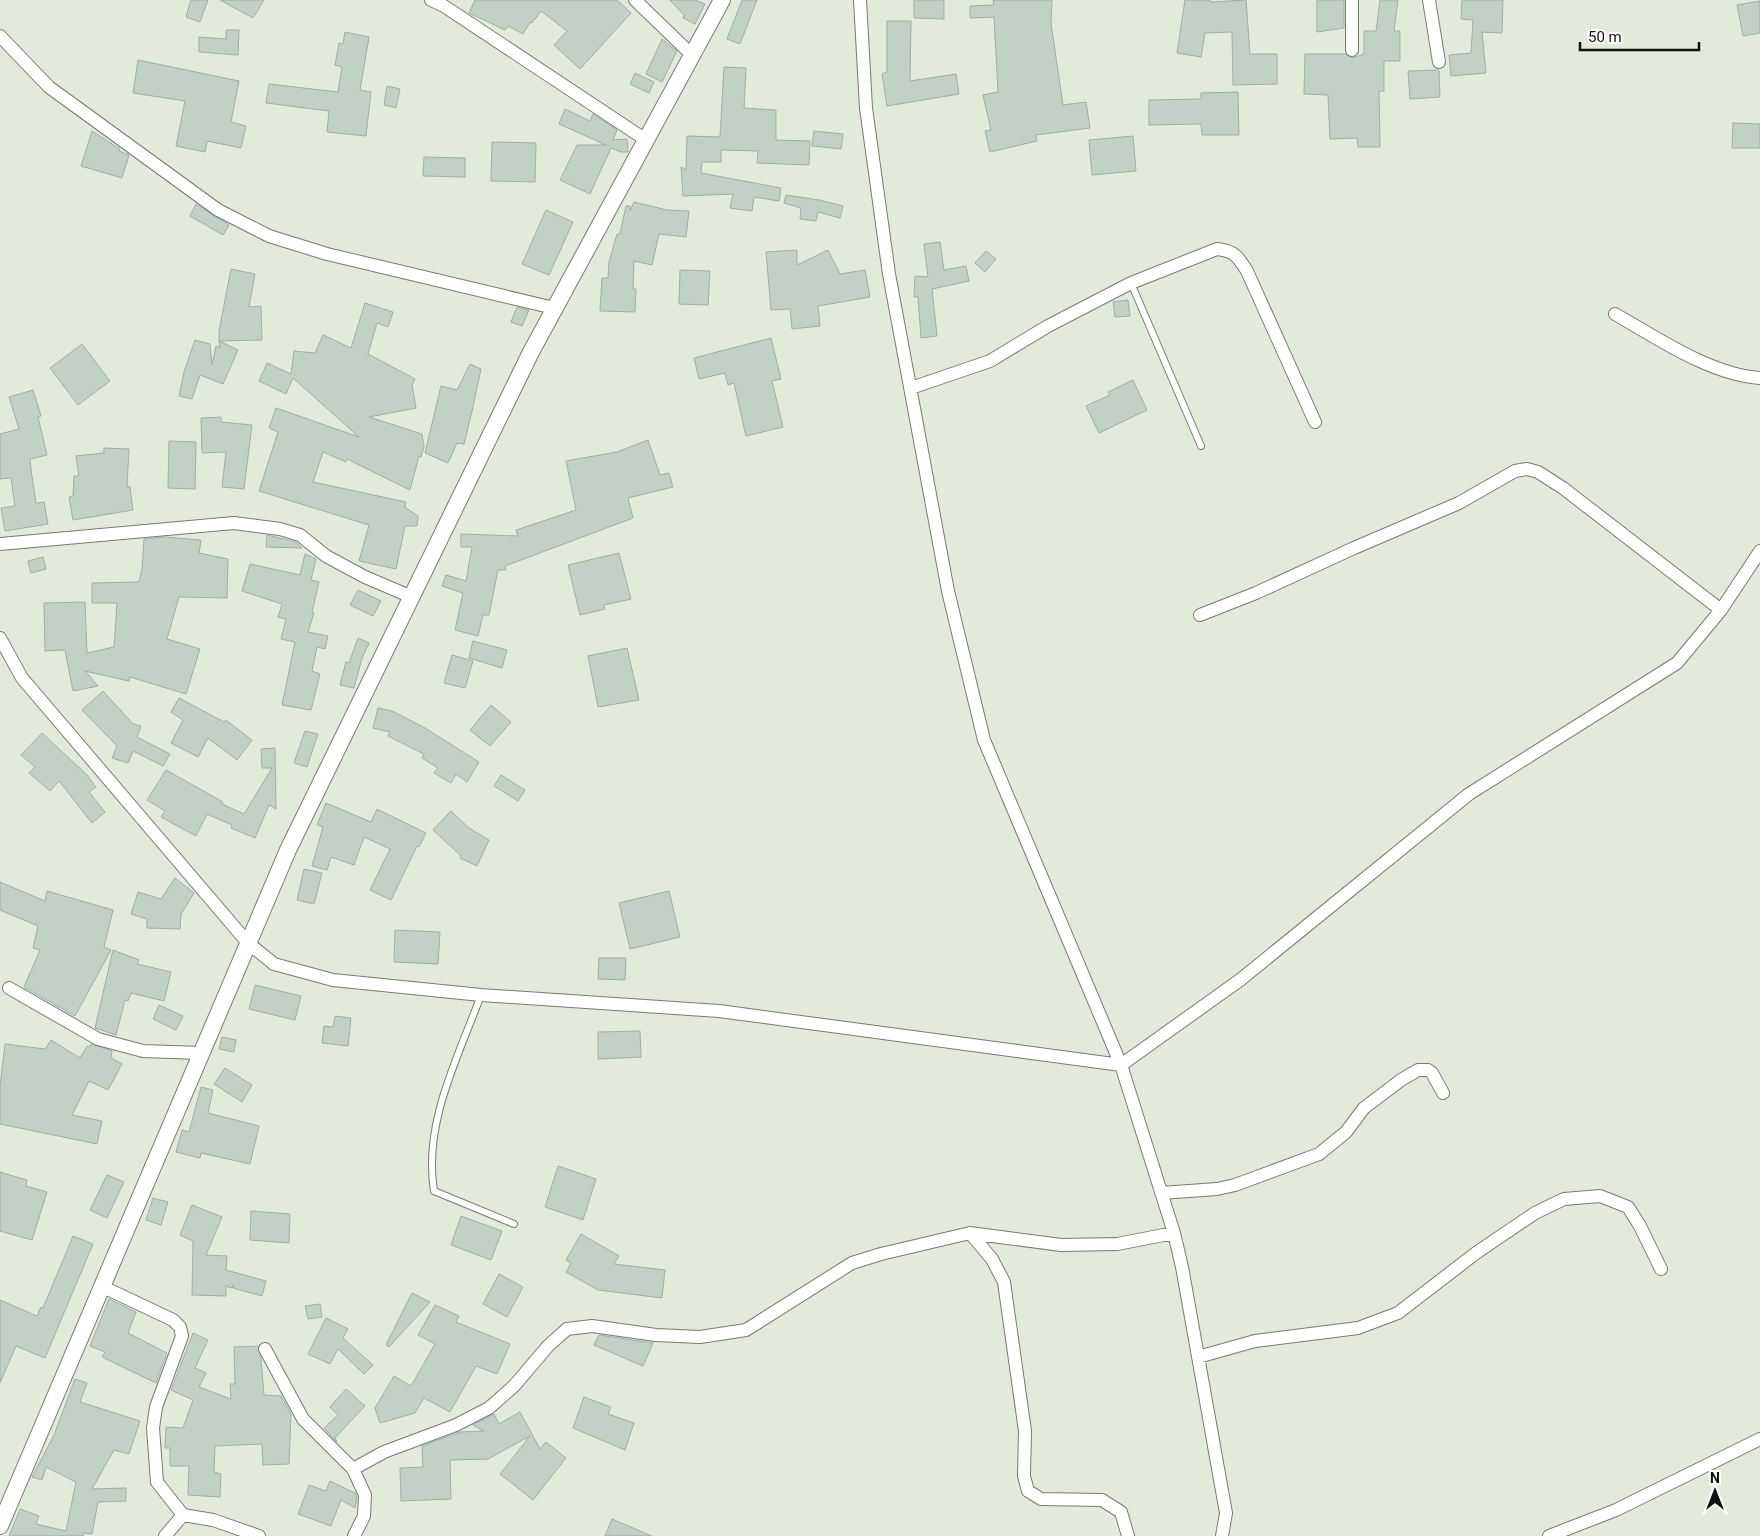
<svg xmlns="http://www.w3.org/2000/svg" width="1760" height="1536" font-family="Roboto,sans-serif">
  <rect width="100%" height="100%" fill="#e2eada"/>
  <path fill="#c1d1c6" stroke="#9fafa4" d="M191 0H208L200 22 186 17Z
    M220 0H264L253 18Z
    M475 0H617L631 13 580 69 554 45 567 31 541 11 532 23 530 22 523 34 508 26 505 30 469 13Z
    M670 0H695L705 4 695 24 683 18 684 15Z
    M742 0H757L740 44 727 39Z
    M914 0H944V19L914 18Z
    M993 0H1052L1051 23 1063 105 1086 102 1090 128 1036 135 1037 141 990 152 985 131 991 130 983 95 998 92 994 17 970 18V6L994 5Z
    M1185 0H1210V2L1246 0 1250 54H1277V84L1233 85 1232 32 1205 33 1201 57 1177 53Z
    M1317 0H1344V28L1317 32Z
    M1380 0H1398L1394 31H1400V61H1384V91H1379L1380 147H1358L1357 138 1330 139 1328 95 1304 94 1305 54H1345L1352 58 1364 54V31H1376Z
    M1462 0H1503L1502 33 1482 32 1486 73 1451 76 1449 55 1471 53 1473 20 1461 19Z
    M1760 1V33L1743 36 1737 5Z
    M887 21H911L910 81 956 74 959 94 887 106 882 74 887 72Z
    M226 30H239L238 55 199 52V37L226 39Z
    M345 32 369 37 360 90 371 92 366 136 327 132 329 111 266 103 269 84 338 92 342 67 335 65 339 43 343 44Z
    M662 39 677 51 662 82 646 74Z
    M138 60 239 81 231 122 246 126 241 148 207 141 205 152 176 146 185 101 133 93Z
    M724 67 746 68 744 108 776 110V140L810 141 809 165 757 163 758 151 721 150V162H702L701 173 781 188 779 201 754 197 752 211 730 208 733 194 683 196 681 167 686 170 687 136 720 137Z
    M1439 70 1440 97 1410 99 1408 71Z
    M635 73 654 82 649 93 630 84Z
    M387 86 400 89 396 108 384 105Z
    M1238 92 1239 135H1202L1201 124 1149 125V100L1201 99V93Z
    M565 109 590 121 593 114 617 130 613 140 627 139 628 152H621L611 148 590 194 560 180 577 145H606L559 124Z
    M1733 123 1760 124V148H1732Z
    M92 131 120 149 119 151 129 155 122 178 81 166Z
    M814 131 843 134 841 149 812 146Z
    M1133 136 1136 171 1092 175 1089 140Z
    M492 142 536 143 535 182 491 181Z
    M424 157 465 158V177L423 176Z
    M786 195 819 200 843 206 840 218 818 212 816 221 800 219 801 208 784 203Z
    M634 202 667 210 689 211 686 237 659 234 652 265 634 261 633 289H636L635 312 600 311 602 278H608L609 262 617 234H620L626 206H630V211Z
    M196 204 229 225 223 235 190 216Z
    M546 210 573 222 549 275 522 264Z
    M940 242 944 270 966 266 969 281 932 289 937 336 921 338 918 297H914L915 276 928 277 924 244Z
    M797 250V265L828 250 840 274 865 270 870 297 818 306 820 326 792 329 790 309 771 310 766 252Z
    M986 251 996 259 985 272 975 263Z
    M231 269 255 274 249 307 261 306 262 340 219 341V331Z
    M680 270 710 271 708 305 679 304Z
    M1128 300 1130 316 1115 317 1113 302Z
    M365 303 393 312 388 327 377 323 368 354 415 379 412 385 416 408 369 417 422 434 424 447 421 457 419 456 410 490 347 459 346 462 323 452 313 482 406 502 405 507 418 516 417 526H405L396 569 359 561 369 525 259 491 278 432 269 428 276 408 359 437 293 378 286 394 259 381 267 363 291 374 294 351 315 353 323 335 351 348Z
    M517 307 529 310 522 326 511 322Z
    M771 338 781 379 772 381 783 427 746 436 734 383 728 385 725 373 699 379 694 358Z
    M195 340 210 344 212 365 216 346 220 348 219 341 238 350 223 384 200 375 192 399 179 396 184 372Z
    M82 344 110 381 78 405 50 368Z
    M470 364 481 369 472 411 464 444 457 443 448 463 425 453 441 386 457 390Z
    M1133 380 1147 410 1099 433 1086 406 1110 395 1108 392Z
    M33 390 41 416 38 417 47 455 30 459 31 469 36 503 44 502 48 524 5 531 1 508 15 506 11 478 0 479V434L19 429 9 397Z
    M221 417V422L252 425 244 489 222 487 226 452 202 453 201 418Z
    M648 440 660 475 669 473 673 487 628 498 633 518 505 566 506 570H498L489 615H483L478 636 455 630 463 593 442 586 446 575 466 581 472 547H461V534L518 536 516 530 576 510 566 461 617 452Z
    M169 441 196 442 195 489 168 488Z
    M104 448 129 449 127 487H130L133 510 73 520 69 497 73 496 74 476H79L76 456 104 453Z
    M267 535 296 542 302 548 266 547Z
    M165 537 201 540 199 553 228 559 227 598 179 597 167 639 200 649 186 694 130 677 129 681 85 671 98 686 73 691 65 650 45 651 44 603 85 602 87 653 114 647 117 603H92V583L139 582 142 569 144 539Z
    M619 553 631 599 604 605 605 609 580 615 568 565Z
    M305 554 316 559 311 580 319 582 312 612 314 613 308 632 328 636 325 649 317 647 312 671 320 674 311 710 282 705 295 642 281 639 286 619 278 617 282 604 242 591 250 564 300 575Z
    M43 557 46 569 31 573 28 561Z
    M358 590 381 601 373 616 350 605Z
    M358 638 369 643 362 658 354 688 340 685 346 662 349 663Z
    M473 641 507 650 502 668 469 658Z
    M627 648 639 700 598 707 588 656Z
    M452 655 473 661 465 688 444 683Z
    M103 691 133 724 141 726 137 737 170 754 163 766 133 751 128 763 112 758 117 746 82 710Z
    M179 698 224 722 226 720 252 740 237 760 208 738 198 757 171 743 183 720 171 712Z
    M491 705 511 722 490 746 470 730Z
    M378 708 392 711 425 728 479 762 467 782 456 774 451 783 434 773 438 768 422 758 424 754 388 736 390 732 373 728Z
    M305 731 318 734 307 767 294 763Z
    M42 733 86 774 96 787 89 792 105 812 92 823 59 781 50 791 29 773 35 767 21 755Z
    M275 748 276 809 269 805 255 838 231 828 232 825 207 814 196 836 161 817 165 811 147 800 166 770 223 802 222 804 244 814 272 768H262L261 749Z
    M501 775 525 790 518 801 494 786Z
    M326 803 371 822 377 809 426 833 419 847 417 846 391 900 370 890 390 849 364 837 354 865 331 857 327 870 312 866 323 827 317 825Z
    M451 811 469 828 489 840 477 866 460 858 461 856 433 830Z
    M304 869 322 873 314 904 297 900Z
    M175 878 194 893 181 914 180 929 147 928V919L131 914 138 892 161 899Z
    M0 882 45 901 47 891 113 910 104 947 111 950 75 1016 24 987 40 950 33 948 38 926 0 910Z
    M669 891 680 937 630 949 619 903Z
    M395 930 440 932 438 964 394 962Z
    M113 950 139 960 137 964 171 972 164 1001 131 993 128 1001 125 1000 116 1035 95 1028Z
    M599 958H626L625 980 598 979Z
    M255 985 301 996 295 1020 249 1009Z
    M159 1005 183 1016 176 1030 153 1019Z
    M335 1016 351 1018 348 1046 322 1043 324 1026 333 1027Z
    M640 1031 641 1057 598 1059V1032Z
    M222 1037 236 1040 234 1052 219 1049Z
    M51 1040 80 1058 87 1046 90 1047 91 1044 112 1051 111 1058 122 1064 108 1090 89 1081 72 1115 102 1121 97 1144 0 1124V1086L5 1044 45 1049Z
    M225 1068 252 1085 242 1102 214 1084Z
    M201 1087 213 1090 208 1113 259 1126 250 1164 201 1153 200 1158 176 1152 182 1130 189 1132Z
    M558 1166 596 1179 583 1220 545 1207Z
    M0 1172 27 1180 26 1186 47 1192 32 1240 0 1231Z
    M107 1175 124 1182 107 1218 90 1210Z
    M153 1198 168 1202 161 1225 146 1220Z
    M192 1205 222 1217 206 1255 227 1256 226 1270 266 1281 262 1296 233 1288V1285L232 1288 226 1286V1296L192 1295 193 1241 180 1235Z
    M251 1211 290 1214 289 1243 250 1240Z
    M461 1216 502 1231 491 1260 451 1245Z
    M581 1234 619 1256 614 1264 665 1270 662 1298 598 1290 566 1272 571 1263 566 1260Z
    M73 1236 93 1244 45 1358 16 1346 0 1383V1300L37 1316 41 1307 43 1308Z
    M499 1274 523 1287 507 1317 483 1304Z
    M412 1293 430 1302 389 1347 386 1345Z
    M109 1299 136 1312 128 1333 167 1353 156 1383 102 1357 105 1352 90 1346Z
    M320 1304 322 1317 308 1319 305 1306Z
    M435 1305 459 1316 456 1322 510 1344 497 1374 476 1366 450 1412 424 1398 415 1413 380 1423 375 1408 394 1376 411 1386 435 1344 418 1335Z
    M326 1318 348 1329 343 1338 373 1365 364 1374 338 1349 330 1364 308 1354Z
    M193 1333 208 1340 195 1368 206 1373 199 1387 231 1399 230 1384H235L234 1347 258 1346 261 1359 264 1395 281 1396 291 1414 289 1464 263 1465 262 1444 215 1446 214 1472 221 1474 220 1497 188 1495 189 1466H170V1448H165L166 1427 183 1428 193 1400 171 1390Z
    M599 1335 653 1343 643 1366 594 1345Z
    M75 1379 87 1383 80 1402 140 1421 129 1454 114 1450 92 1489 126 1488V1501L98 1502 92 1534 84 1533 83 1536H9L20 1509 39 1516 36 1524 66 1531 76 1482 46 1467 42 1480 32 1477 54 1435Z
    M346 1389 365 1406 335 1438 337 1442 324 1428 338 1415 330 1407Z
    M584 1397 611 1407 608 1414 634 1423 625 1450 573 1428Z
    M520 1412 540 1449 546 1442 566 1458 533 1500 500 1474 530 1436 488 1459 450 1460 451 1499 401 1501 400 1468 423 1467 422 1446 460 1432 484 1431 473 1425 494 1414 499 1424Z
    M330 1481 355 1493 357 1497 355 1508 341 1500 331 1526 298 1514 309 1485 326 1491Z
    M612 1519 652 1536H605Z"/>
  <g fill="none" stroke-linecap="round" stroke-linejoin="round">
    <g stroke="#757d6e" stroke-width="8">
      <path id="service" d="M1131 283 1201 446
        M481 995C458 1058 423 1123 434 1191L514 1224"/>
    </g>
    <g stroke="#757d6e" stroke-width="14">
      <path id="minor" d="M431 0 444 6 646 140
        M635 0 692 55
        M860 0 866 108 889 274 948 591 984 740 1121 1065 1174 1233 1182 1267 1226 1513 1222 1536
        M1352 0V50
        M1429 0 1439 62
        M0 36 49 87 218 210 269 236 327 254 554 308
        M1615 314C1657 338 1711 375 1760 378
        M911 388 990 361 1048 326 1131 283 1217 249C1235 251 1238 257 1247 271L1315 422
        M0 544 234 523 280 529 300 535 326 556 365 577 412 597
        M1200 615 1256 593 1354 548 1459 503 1515 471 1527 469 1538 472 1563 488 1721 610
        M0 638 22 678 248 943 274 964 333 980 481 995 719 1011 1121 1065 1240 980 1469 794 1677 663 1721 610 1760 551
        M9 988 98 1039 143 1051 201 1053
        M1161 1193 1217 1189 1235 1185 1319 1154 1346 1132 1364 1108 1401 1080 1418 1070H1428L1432 1073 1443 1093
        M970 1233 992 1259 1004 1282 1025 1431 1024 1476 1028 1491 1041 1499 1102 1500 1121 1512 1128 1536
        M101 1286 173 1320 180 1327 182 1336 156 1407 153 1428 157 1482 183 1515 213 1520 259 1536
        M265 1349 303 1419 353 1469 365 1495 364 1516 354 1536
        M1198 1357 1255 1341 1358 1328 1398 1313 1476 1253 1535 1213 1564 1199 1600 1196 1628 1207 1640 1226 1661 1269
        M353 1469 384 1452 456 1425 489 1408 514 1386 548 1346 567 1329 592 1326 656 1335 700 1337 746 1330 852 1263 881 1254 970 1233 1061 1245 1117 1244 1174 1233
        M165 1536 183 1515
        M1549 1536 1616 1510 1760 1439"/>
    </g>
    <g stroke="#757d6e" stroke-width="18">
      <path id="tertiary" d="M0 1526 288 850 531 352 722 0"/>
    </g>
    <use href="#service" stroke="#fff" stroke-width="6"/>
    <use href="#minor" stroke="#fff" stroke-width="12"/>
    <use href="#tertiary" stroke="#fff" stroke-width="16"/>
  </g>
  <g transform="translate(1715 1491)" stroke="#ffffff" stroke-width="4" paint-order="stroke">
  <path d="M0-4L9 19L0 12L-9 19Z" fill="#0e110c"/>
  <text y="-8" font-size="14" font-weight="bold" text-anchor="middle" fill="#0e110c">N</text>
  </g>
  <path d="M1580 42v8h119v-8" fill="none" stroke="#0e110c" stroke-width="2.5"/>
  <text x="1588" y="42" font-size="15" fill="#0e110c" stroke="#ffffff" stroke-width="4" paint-order="stroke">50 m</text>
</svg>
